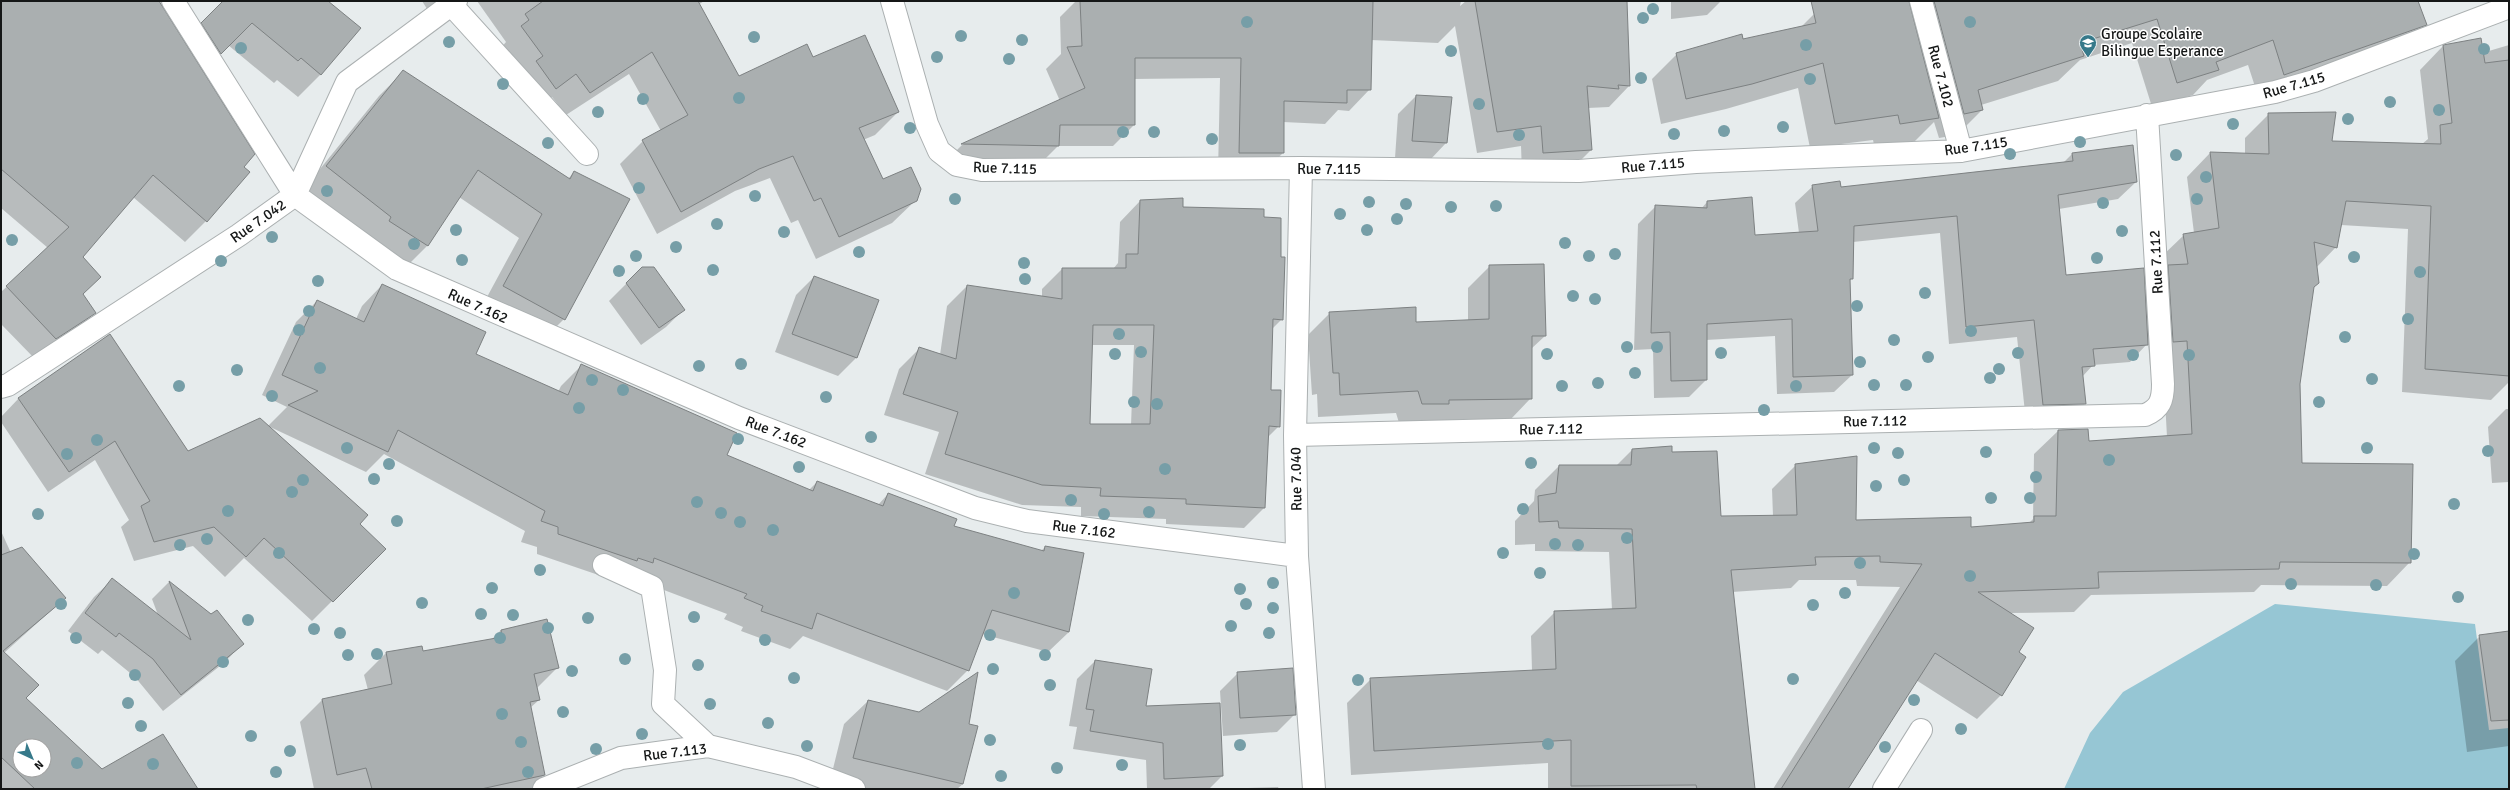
<svg xmlns="http://www.w3.org/2000/svg" width="2510" height="790" font-family="Signika,sans-serif">
  <rect width="100%" height="100%" fill="#e7eced"/>
  <path fill="#96c6d4" d="M2275 604 2475 624 2489 730 2509 728V789H2064L2090 733 2123 692Z"/>
  <path fill="#0003" fill-rule="evenodd" d="M1 1H158L242 167 206 221 185 242 133 197 82 257V294L94 313 73 334 35 359 1 324V292L48 248 1 208Z
    M225 1H326L321 74 298 97 277 80 274 83 228 45 212 62 193 33Z
    M422 1H469L443 18 429 12Z
    M477 1H704L698 5 738 78 813 58 898 112 875 135 863 140 883 180 916 200 892 223 816 259 798 220 791 223 770 178 735 191 657 234 620 164 643 141 661 131 629 74 566 115 552 97 532 111 514 85 499 50 506 42Z
    M1076 1H1461L1460 6 1466 1H1615L1629 86 1609 107 1588 108 1591 150 1570 171 1522 173 1521 146 1477 153 1455 26 1438 43 1371 40 1370 89 1349 111 1338 110 1325 124 1283 122V153L1261 174 1218 173 1220 78 1134 79V125L1113 146H1058L1037 167 942 165 962 145 1060 101 1046 69 1061 54 1060 17Z
    M1671 1H1721L1707 15 1671 19Z
    M1851 1H2417L2426 25 2400 50 2259 99 2248 65 2207 80 2193 95 2152 107 2132 43 2080 60 2058 81 1981 105 1982 110 1957 135 1939 138 1934 122 1913 143 1875 149 1873 140 1810 148 1798 88 1726 109 1661 124 1652 79 1677 54 1800 28 1814 14Z
    M2509 45V382L2491 400 2402 392 2408 229 2341 225 2336 247 2316 268 2299 384 2301 464 2410 562 2387 586 2261 585 2254 592 2091 595 2074 612 2010 613 2018 652 2001 695 1977 719 1916 680 1847 789H1773L1900 587 1857 586 1856 580H1799L1791 588 1732 592 1754 789H1548V763L1351 775 1347 703 1371 679 1532 671 1531 636 1555 612 1612 610 1609 552 1535 551V544L1515 545V521L1534 501 1535 490 1559 466H1616L1632 450 1671 453 1720 517 1773 516 1772 489 1796 465 1855 521 1970 528 2028 524 2033 519 2034 454 2058 431 2088 442 2167 437 2163 364 2150 366 2148 343 2130 362 2093 365 2082 377 2085 404 2067 421 2026 422 2017 337 1949 344 1940 233 1853 242 1852 278 1849 282 1852 375 1834 392 1777 394 1775 336 1706 340V380L1689 397 1654 398 1653 349 1634 350 1638 224 1656 206 1701 209 1707 202 1754 236 1799 233 1795 203 1813 186 1840 188 2062 164 2072 154 2136 182 2118 199 2059 209 2065 276 2144 291 2162 273 2160 258 2184 235 2194 233 2187 177 2210 153 2245 154V138L2269 114 2331 142 2422 144 2428 139 2420 70 2443 46 2482 53Z
    M403 72 568 179 574 172 564 319 540 343 480 310 519 238 459 197 427 246 403 270 303 190 379 96Z
    M1416 96 1446 143 1429 161 1395 158 1398 114Z
    M1140 201 1263 218 1280 258 1282 319 1272 329 1270 391 1279 426 1268 437 1264 508 1244 528 1166 524V519L1081 516V507L1022 505 925 474 939 432 884 415 899 369 919 349 940 355 947 306 967 286 1042 297V289L1062 269H1113L1118 263 1120 222ZM1091 345H1134L1131 425H1089Z
    M1490 266 1545 336 1531 349V398L1510 420 1400 426 1396 413 1318 417 1317 394 1312 395 1308 335 1330 313 1415 323 1468 321V288Z
    M642 268 684 309 666 327 641 345 609 301Z
    M814 277 878 301 856 358 838 376 775 352 796 295Z
    M382 285 474 355 558 392 561 386 581 366 726 456 809 490 817 482 878 505 888 494 952 527 1041 551 1045 547 1069 632 1048 652 982 634 968 670 947 691 803 636 790 649 741 631 743 627 724 619 727 614 635 579 616 581 537 554V547L521 542 525 531 384 454 366 472 268 426 287 407 262 395 296 322 317 301 356 319 362 306Z
    M109 335 188 452 384 549 312 621 244 558 225 577 193 546 134 561 121 527 129 520 95 460 48 492 1 422V417L19 398Z
    M2506 409H2509V482L2492 483 2488 427Z
    M1 531 11 553 65 598 4 653 25 698 102 770 196 789H1ZM20 746H44V770H20Z
    M112 580 158 615 152 599 169 582 242 644 225 662 163 711 135 677 102 650 98 654 68 631 94 597Z
    M501 630 558 667 536 689 539 700 530 708 544 775 531 789H314L300 722 322 700 368 690 364 675 386 653 423 652 492 639Z
    M2509 632V746L2467 752 2455 661 2480 636Z
    M1095 661 1222 776 1209 789H1147L1146 760 1073 749 1077 727 1069 726 1077 679Z
    M1238 673 1295 714 1277 732 1223 736 1220 691Z
    M868 701 968 725 963 784 957 789H864L830 781 844 724Z
    M1278 787 1279 789H1215Z"/>
  <path fill="#aaafb0" stroke="#7d8182" fill-rule="evenodd" d="M1 1H159L255 154 244 167 250 172 207 222 153 175 83 257 101 277 83 294 96 313 56 339 6 286 69 227 1 169Z
    M223 1H328L361 28 321 75 301 58 298 61 252 23 221 54 201 23Z
    M543 1H698L739 76 807 44 813 57 865 35 899 112 859 128 883 179 911 167 921 189 917 201 839 237 821 198 814 201 793 156 759 169 681 212 642 140 688 115 652 52 590 93 576 74 556 89 536 61 543 56 521 26 529 20 525 14Z
    M1080 1H1373L1371 90H1347V103L1284 101V153H1239L1241 58H1135V125H1060L1059 146 961 144 1085 88 1067 47 1082 46Z
    M1475 1H1627L1630 86 1618 85 1619 89 1587 86 1592 150 1543 153 1541 126 1497 132Z
    M1811 1H1909L1939 118 1900 124 1898 115 1835 124 1823 63 1752 84 1686 99 1676 53 1742 34 1743 39 1816 23Z
    M1934 1H2418L2427 25 2284 75 2273 40 2216 62 2219 70 2177 83 2157 19 2080 43 2084 56 1978 90 1983 110 1964 114Z
    M2481 38 2485 63 2509 60V376L2425 369 2431 206 2346 201 2337 248 2314 242 2319 283 2314 287 2300 384 2302 463 2413 464 2411 563 2280 562 2279 569 2098 572 2099 588 1978 592 2034 628 2019 652 2026 657 2002 696 1935 653 1848 789H1781L1922 564 1880 562V556L1815 557 1816 565 1731 570 1755 789H1697L1696 785 1571 786V740L1374 751 1370 678 1556 669 1554 611 1636 608 1632 529 1559 528 1558 521 1539 522 1538 496 1556 493 1559 465H1631L1632 449 1672 446V452L1717 451 1721 516 1797 515 1795 464 1857 456 1856 520 1971 517V527L2034 522V516H2056L2058 430 2088 429 2089 441 2192 434 2187 341 2173 342 2168 265 2188 264 2183 234 2219 228 2210 152 2269 154 2268 113 2336 112 2332 141 2441 144 2440 125 2452 123 2443 45Z
    M403 70 570 179 574 171 630 199 565 320 503 286 542 214 478 170 428 246 389 221 391 217 326 166Z
    M1416 95 1452 97 1447 143 1412 141Z
    M2133 145 2137 182 2058 195 2066 275 2144 268 2148 345 2093 349 2095 366 2082 367 2086 404 2043 405 2034 320 1966 327 1957 216 1854 226 1853 279H1850L1853 375 1793 377 1792 319 1707 324V380L1671 381 1670 332 1651 333 1655 205 1707 208V201L1752 197 1755 235 1818 231 1812 185 1840 181 1841 187 2073 161 2072 153Z
    M1183 198V207L1264 209V217L1281 218V257H1285L1283 320 1273 319 1271 390H1281L1280 427 1269 426 1265 508 1186 504V499L1100 496 1101 488 1042 485 945 454 958 412 903 394 919 347 956 359 967 285 1062 299V268H1126V254H1138L1140 200ZM1093 325H1154L1150 424H1090Z
    M1544 264 1546 336H1532V399L1449 400V404H1422L1418 391 1340 395 1339 373H1333L1329 312 1416 307V322L1489 319V265Z
    M642 267H654L685 310 659 328 626 283Z
    M814 276 879 300 857 358 792 334Z
    M382 284 486 332 476 354 568 395 581 364 737 433 727 455 813 491 817 481 883 506 888 493 957 519 954 526 1044 551 1045 546 1084 553 1069 632 992 610 969 671 817 613 812 629 761 611 763 606 744 598 747 594 654 558 653 563 638 558 637 561 558 534V527L541 521 545 511 398 430 388 452 288 405 318 391 282 375 317 300 364 322Z
    M110 334 188 451 260 418 368 515 360 524 386 549 333 602 264 538 246 557 214 527 154 542 141 506 150 501 115 441 69 472 18 398Z
    M22 547 66 598 3 651 39 685 26 698 102 769 163 734 198 789H35L1 757V555ZM20 746H44V770H20Z
    M112 578 191 640 169 581 211 614 217 610 244 644 181 695 153 659 119 633 116 637 85 613Z
    M547 619 559 668 534 674 540 700 530 702 545 775 481 789H372L366 768 337 775 322 699 392 684 386 652 422 646 423 651 502 637 501 630Z
    M2509 631V720L2491 721 2479 635Z
    M1095 660 1152 669 1146 706 1220 703 1223 776 1164 779 1163 743 1090 731 1094 710 1086 709Z
    M1293 668 1296 715 1240 718 1237 672Z
    M978 672 969 724 978 726 963 784 853 758 868 700 919 712Z"/>
  <g fill="none" stroke-linecap="round" stroke-linejoin="round">
    <g stroke="#abb0b1" stroke-width="24">
      <path id="minor" d="M173 1 295 195 397 269 739 418 975 508 1027 521 1297 556
        M448 1 587 154
        M892 1 927 124 939 151 957 165 982 170 1301 168 1579 171 1696 162 1961 151 2275 92 2314 81 2509 7
        M1921 1 1961 151
        M1301 168 1295 435 1297 556 1314 789
        M1 387 8 385 239 235 295 195 347 82 456 1
        M1295 435 2145 415C2160 409 2163 400 2163 384L2147 115
        M604 565 652 587 665 670 663 704 708 746
        M544 789 621 758 708 746 796 767 854 789
        M1884 789 1921 730"/>
    </g>
    <use href="#minor" stroke="#fff" stroke-width="22"/>
  </g>
  <g fill="#769ea7">
    <circle cx="1653" cy="9" r="6"/>
    <circle cx="1643" cy="18" r="6"/>
    <circle cx="1247" cy="22" r="6"/>
    <circle cx="1970" cy="22" r="6"/>
    <circle cx="961" cy="36" r="6"/>
    <circle cx="754" cy="37" r="6"/>
    <circle cx="1022" cy="40" r="6"/>
    <circle cx="449" cy="42" r="6"/>
    <circle cx="1806" cy="45" r="6"/>
    <circle cx="241" cy="48" r="6"/>
    <circle cx="2484" cy="49" r="6"/>
    <circle cx="1451" cy="51" r="6"/>
    <circle cx="937" cy="57" r="6"/>
    <circle cx="1009" cy="59" r="6"/>
    <circle cx="1641" cy="78" r="6"/>
    <circle cx="1810" cy="79" r="6"/>
    <circle cx="503" cy="84" r="6"/>
    <circle cx="739" cy="98" r="6"/>
    <circle cx="643" cy="99" r="6"/>
    <circle cx="2390" cy="102" r="6"/>
    <circle cx="1479" cy="104" r="6"/>
    <circle cx="2439" cy="110" r="6"/>
    <circle cx="598" cy="112" r="6"/>
    <circle cx="2348" cy="119" r="6"/>
    <circle cx="2233" cy="124" r="6"/>
    <circle cx="1783" cy="127" r="6"/>
    <circle cx="910" cy="128" r="6"/>
    <circle cx="1724" cy="131" r="6"/>
    <circle cx="1123" cy="132" r="6"/>
    <circle cx="1154" cy="132" r="6"/>
    <circle cx="1674" cy="134" r="6"/>
    <circle cx="1519" cy="135" r="6"/>
    <circle cx="1212" cy="139" r="6"/>
    <circle cx="2080" cy="142" r="6"/>
    <circle cx="548" cy="143" r="6"/>
    <circle cx="2010" cy="154" r="6"/>
    <circle cx="2176" cy="155" r="6"/>
    <circle cx="2206" cy="177" r="6"/>
    <circle cx="639" cy="188" r="6"/>
    <circle cx="327" cy="191" r="6"/>
    <circle cx="755" cy="196" r="6"/>
    <circle cx="955" cy="199" r="6"/>
    <circle cx="2197" cy="199" r="6"/>
    <circle cx="1369" cy="202" r="6"/>
    <circle cx="2103" cy="203" r="6"/>
    <circle cx="1406" cy="204" r="6"/>
    <circle cx="1496" cy="206" r="6"/>
    <circle cx="1451" cy="207" r="6"/>
    <circle cx="1340" cy="214" r="6"/>
    <circle cx="1397" cy="219" r="6"/>
    <circle cx="717" cy="224" r="6"/>
    <circle cx="456" cy="230" r="6"/>
    <circle cx="1367" cy="230" r="6"/>
    <circle cx="2122" cy="231" r="6"/>
    <circle cx="784" cy="232" r="6"/>
    <circle cx="272" cy="237" r="6"/>
    <circle cx="12" cy="240" r="6"/>
    <circle cx="1565" cy="243" r="6"/>
    <circle cx="414" cy="244" r="6"/>
    <circle cx="676" cy="247" r="6"/>
    <circle cx="859" cy="252" r="6"/>
    <circle cx="1615" cy="254" r="6"/>
    <circle cx="636" cy="256" r="6"/>
    <circle cx="1589" cy="256" r="6"/>
    <circle cx="2354" cy="257" r="6"/>
    <circle cx="2097" cy="258" r="6"/>
    <circle cx="462" cy="260" r="6"/>
    <circle cx="221" cy="261" r="6"/>
    <circle cx="1024" cy="263" r="6"/>
    <circle cx="713" cy="270" r="6"/>
    <circle cx="619" cy="271" r="6"/>
    <circle cx="2420" cy="272" r="6"/>
    <circle cx="1025" cy="279" r="6"/>
    <circle cx="318" cy="281" r="6"/>
    <circle cx="1925" cy="293" r="6"/>
    <circle cx="1573" cy="296" r="6"/>
    <circle cx="1595" cy="299" r="6"/>
    <circle cx="1857" cy="306" r="6"/>
    <circle cx="309" cy="311" r="6"/>
    <circle cx="2408" cy="319" r="6"/>
    <circle cx="299" cy="330" r="6"/>
    <circle cx="1971" cy="331" r="6"/>
    <circle cx="1119" cy="334" r="6"/>
    <circle cx="2345" cy="337" r="6"/>
    <circle cx="1894" cy="340" r="6"/>
    <circle cx="1627" cy="347" r="6"/>
    <circle cx="1657" cy="347" r="6"/>
    <circle cx="1141" cy="352" r="6"/>
    <circle cx="1721" cy="353" r="6"/>
    <circle cx="2018" cy="353" r="6"/>
    <circle cx="1115" cy="354" r="6"/>
    <circle cx="1547" cy="354" r="6"/>
    <circle cx="2133" cy="355" r="6"/>
    <circle cx="2189" cy="355" r="6"/>
    <circle cx="1928" cy="357" r="6"/>
    <circle cx="1860" cy="362" r="6"/>
    <circle cx="741" cy="364" r="6"/>
    <circle cx="699" cy="366" r="6"/>
    <circle cx="320" cy="368" r="6"/>
    <circle cx="1999" cy="369" r="6"/>
    <circle cx="237" cy="370" r="6"/>
    <circle cx="1635" cy="373" r="6"/>
    <circle cx="1990" cy="378" r="6"/>
    <circle cx="2372" cy="379" r="6"/>
    <circle cx="592" cy="380" r="6"/>
    <circle cx="1598" cy="383" r="6"/>
    <circle cx="1874" cy="385" r="6"/>
    <circle cx="1906" cy="385" r="6"/>
    <circle cx="179" cy="386" r="6"/>
    <circle cx="1562" cy="386" r="6"/>
    <circle cx="1796" cy="386" r="6"/>
    <circle cx="623" cy="390" r="6"/>
    <circle cx="272" cy="396" r="6"/>
    <circle cx="826" cy="397" r="6"/>
    <circle cx="1134" cy="402" r="6"/>
    <circle cx="2319" cy="402" r="6"/>
    <circle cx="1157" cy="404" r="6"/>
    <circle cx="579" cy="408" r="6"/>
    <circle cx="1764" cy="410" r="6"/>
    <circle cx="871" cy="437" r="6"/>
    <circle cx="738" cy="439" r="6"/>
    <circle cx="97" cy="440" r="6"/>
    <circle cx="347" cy="448" r="6"/>
    <circle cx="1874" cy="448" r="6"/>
    <circle cx="2367" cy="448" r="6"/>
    <circle cx="2488" cy="451" r="6"/>
    <circle cx="1986" cy="452" r="6"/>
    <circle cx="1898" cy="453" r="6"/>
    <circle cx="67" cy="454" r="6"/>
    <circle cx="2109" cy="460" r="6"/>
    <circle cx="1531" cy="463" r="6"/>
    <circle cx="389" cy="464" r="6"/>
    <circle cx="799" cy="467" r="6"/>
    <circle cx="1165" cy="469" r="6"/>
    <circle cx="2036" cy="477" r="6"/>
    <circle cx="374" cy="479" r="6"/>
    <circle cx="303" cy="480" r="6"/>
    <circle cx="1904" cy="480" r="6"/>
    <circle cx="1876" cy="486" r="6"/>
    <circle cx="292" cy="492" r="6"/>
    <circle cx="1991" cy="498" r="6"/>
    <circle cx="2030" cy="498" r="6"/>
    <circle cx="1071" cy="500" r="6"/>
    <circle cx="697" cy="502" r="6"/>
    <circle cx="2454" cy="504" r="6"/>
    <circle cx="1523" cy="509" r="6"/>
    <circle cx="228" cy="511" r="6"/>
    <circle cx="1149" cy="512" r="6"/>
    <circle cx="721" cy="513" r="6"/>
    <circle cx="38" cy="514" r="6"/>
    <circle cx="1104" cy="514" r="6"/>
    <circle cx="397" cy="521" r="6"/>
    <circle cx="740" cy="522" r="6"/>
    <circle cx="773" cy="530" r="6"/>
    <circle cx="1627" cy="538" r="6"/>
    <circle cx="207" cy="539" r="6"/>
    <circle cx="1555" cy="544" r="6"/>
    <circle cx="180" cy="545" r="6"/>
    <circle cx="1578" cy="545" r="6"/>
    <circle cx="279" cy="553" r="6"/>
    <circle cx="1503" cy="553" r="6"/>
    <circle cx="2414" cy="554" r="6"/>
    <circle cx="1860" cy="563" r="6"/>
    <circle cx="540" cy="570" r="6"/>
    <circle cx="1540" cy="573" r="6"/>
    <circle cx="1970" cy="576" r="6"/>
    <circle cx="1273" cy="583" r="6"/>
    <circle cx="2291" cy="584" r="6"/>
    <circle cx="2376" cy="585" r="6"/>
    <circle cx="492" cy="588" r="6"/>
    <circle cx="1240" cy="589" r="6"/>
    <circle cx="1014" cy="593" r="6"/>
    <circle cx="1845" cy="593" r="6"/>
    <circle cx="2458" cy="597" r="6"/>
    <circle cx="422" cy="603" r="6"/>
    <circle cx="61" cy="604" r="6"/>
    <circle cx="1246" cy="604" r="6"/>
    <circle cx="1813" cy="605" r="6"/>
    <circle cx="1273" cy="608" r="6"/>
    <circle cx="481" cy="614" r="6"/>
    <circle cx="513" cy="615" r="6"/>
    <circle cx="694" cy="617" r="6"/>
    <circle cx="588" cy="618" r="6"/>
    <circle cx="248" cy="620" r="6"/>
    <circle cx="1231" cy="626" r="6"/>
    <circle cx="548" cy="628" r="6"/>
    <circle cx="314" cy="629" r="6"/>
    <circle cx="340" cy="633" r="6"/>
    <circle cx="1269" cy="633" r="6"/>
    <circle cx="990" cy="635" r="6"/>
    <circle cx="76" cy="638" r="6"/>
    <circle cx="500" cy="638" r="6"/>
    <circle cx="765" cy="640" r="6"/>
    <circle cx="377" cy="654" r="6"/>
    <circle cx="348" cy="655" r="6"/>
    <circle cx="1045" cy="655" r="6"/>
    <circle cx="625" cy="659" r="6"/>
    <circle cx="223" cy="662" r="6"/>
    <circle cx="698" cy="665" r="6"/>
    <circle cx="993" cy="669" r="6"/>
    <circle cx="572" cy="671" r="6"/>
    <circle cx="135" cy="675" r="6"/>
    <circle cx="794" cy="678" r="6"/>
    <circle cx="1793" cy="679" r="6"/>
    <circle cx="1358" cy="680" r="6"/>
    <circle cx="1050" cy="685" r="6"/>
    <circle cx="1914" cy="700" r="6"/>
    <circle cx="128" cy="703" r="6"/>
    <circle cx="710" cy="704" r="6"/>
    <circle cx="563" cy="712" r="6"/>
    <circle cx="502" cy="714" r="6"/>
    <circle cx="768" cy="723" r="6"/>
    <circle cx="141" cy="726" r="6"/>
    <circle cx="1961" cy="729" r="6"/>
    <circle cx="642" cy="734" r="6"/>
    <circle cx="251" cy="736" r="6"/>
    <circle cx="990" cy="740" r="6"/>
    <circle cx="521" cy="742" r="6"/>
    <circle cx="1548" cy="744" r="6"/>
    <circle cx="1240" cy="745" r="6"/>
    <circle cx="807" cy="746" r="6"/>
    <circle cx="1885" cy="747" r="6"/>
    <circle cx="596" cy="749" r="6"/>
    <circle cx="290" cy="751" r="6"/>
    <circle cx="77" cy="763" r="6"/>
    <circle cx="153" cy="764" r="6"/>
    <circle cx="1122" cy="765" r="6"/>
    <circle cx="1057" cy="768" r="6"/>
    <circle cx="276" cy="772" r="6"/>
    <circle cx="528" cy="772" r="6"/>
    <circle cx="1001" cy="776" r="6"/>
  </g>
  <defs>
    <g id="school-pin" transform="scale(0.9)"><path d="M0 17L-7.5 6A9.5 9.5 0 1 1 7.5 6Z" fill="#36798a" stroke="#fff"/><path d="M0-5L7-2L0 1L-7-2ZM-4 1L0 2.5L4 1V4Q0 6-4 4Z" fill="#fff"/></g>
  </defs>
  <g fill-rule="evenodd">
    <use href="#school-pin" x="2088" y="43"/>
  </g>
  <g text-anchor="middle" dominant-baseline="central" stroke-width="3" stroke-linejoin="round" paint-order="stroke">
    <g font-size="15" fill="#151717" stroke="#fff" text-anchor="start">
      <text x="2101" y="34">Groupe Scolaire<tspan x="2101" dy="17">Bilingue Esperance</tspan></text>
    </g>
    <g font-size="15" fill="#151717" stroke="#fff">
      <text transform="translate(1941 76) rotate(75)">Rue 7.102</text>
      <text transform="translate(2294 85) rotate(-16)">Rue 7.115</text>
      <text transform="translate(1976 146) rotate(-8)">Rue 7.115</text>
      <text transform="translate(1653 165) rotate(-5)">Rue 7.115</text>
      <text transform="translate(1005 168) rotate(2)">Rue 7.115</text>
      <text x="1329" y="169">Rue 7.115</text>
      <text transform="translate(258 221) rotate(-35)">Rue 7.042</text>
      <text transform="translate(2156 262) rotate(-93)">Rue 7.112</text>
      <text transform="translate(478 306) rotate(24)">Rue 7.162</text>
      <text transform="translate(1875 421) rotate(-1)">Rue 7.112</text>
      <text transform="translate(1551 429) rotate(-1)">Rue 7.112</text>
      <text transform="translate(776 432) rotate(21)">Rue 7.162</text>
      <text transform="translate(1296 479) rotate(-91)">Rue 7.040</text>
      <text transform="translate(1084 529) rotate(7)">Rue 7.162</text>
      <text transform="translate(675 752) rotate(-7)">Rue 7.113</text>
    </g>
  </g>
  <rect width="2510" height="790" fill="none" stroke="#151717" stroke-width="4"/>
  <g transform="translate(32 758) rotate(136)"><circle r="19" fill="#ffffff" stroke="#a1a2a2"/>
  <path d="M0-3L7 15L0 10L-7 15Z" fill="#36798a"/>
  <text y="-6" font-size="11" font-weight="bold" text-anchor="middle" fill="#151717">N</text>
  </g>
</svg>
